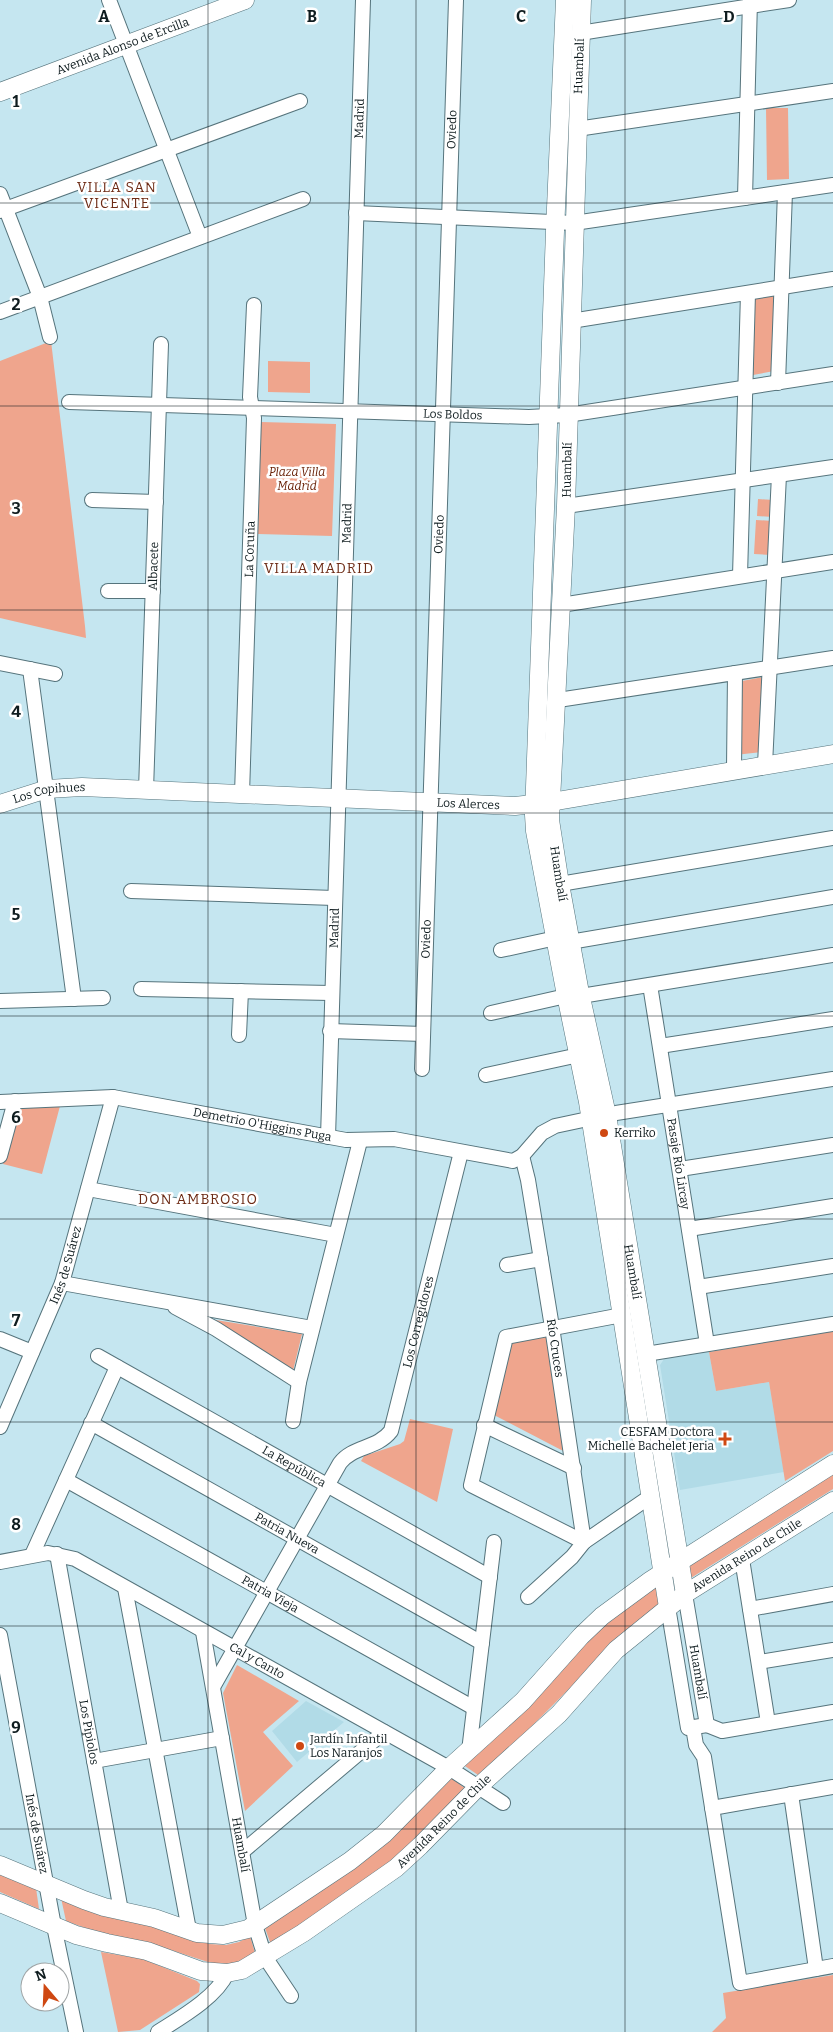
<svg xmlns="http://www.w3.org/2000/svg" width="833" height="2032" font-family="Bitter,serif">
  <rect width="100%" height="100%" fill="#c5e6f0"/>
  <path fill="#b1dbe7" d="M709 1352 716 1391 769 1382 784 1472 680 1490 660 1365 664 1359Z
    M306 1701 344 1722 297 1762 272 1731Z"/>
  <path fill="#efa58d" d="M766 108H788L789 179 767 180Z
    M779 294 774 371 753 375 755 298Z
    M51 341 85 626 86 638 0 618V361Z
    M268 361 310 362V393L268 392Z
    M261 422 336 424 332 536 258 534Z
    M758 499 774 500 773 517 757 516Z
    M756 520 773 521 771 555 754 554Z
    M763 677 762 752 735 755 737 682Z
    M60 1106 42 1174 3 1164 17 1109Z
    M191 1316 302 1334 292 1375Z
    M833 1331V1451L785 1481 769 1382 716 1391 709 1352Z
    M550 1336 569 1454 492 1414 508 1343Z
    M410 1419 453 1429 437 1502 361 1461 364 1456 400 1444 404 1441Z
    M833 1473V1489L686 1581 684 1568Z
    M657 1583 660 1604 607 1647 570 1688 522 1736 478 1775 462 1764 589 1636Z
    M237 1665 299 1701 263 1732 293 1766 245 1811 223 1693Z
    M450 1777 466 1789 425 1833 390 1862 271 1945 265 1928Z
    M0 1872 36 1888 39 1909 0 1892Z
    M61 1898 186 1934 209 1944 226 1945 239 1942 250 1936 255 1953 241 1961 225 1965 211 1963 149 1943 105 1935 66 1921Z
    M101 1952 143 1959 197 1981 200 1984 199 1992 140 2030 118 2032Z
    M833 1975V2032H712L726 2018 723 1993Z"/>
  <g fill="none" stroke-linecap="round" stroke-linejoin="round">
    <g stroke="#56747c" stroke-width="16">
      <g id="minor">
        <path d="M109 0 200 237"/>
        <path d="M580 33 789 0"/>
        <path d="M577 129 833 91"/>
        <path d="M0 194 40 297 50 337"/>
        <path d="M745 198 750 0"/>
        <path d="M0 211 300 101"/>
        <path d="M356 213 574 223 833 185"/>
        <path d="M0 312 303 199"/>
        <path d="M571 321 833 279"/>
        <path d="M778 383 785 192"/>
        <path id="s1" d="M69 402 529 417 567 415 833 374"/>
        <path d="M92 500 156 502"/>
        <path d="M566 506 833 467"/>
        <path d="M740 576 748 293"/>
        <path d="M108 591H153"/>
        <path d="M561 605 833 562"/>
        <path d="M0 663 55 674"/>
        <path d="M30 669 74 999"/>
        <path d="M558 700 833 658"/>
        <path d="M765 765 779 475"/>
        <path d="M734 770 735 673"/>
        <path id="s2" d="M146 790 161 344"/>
        <path id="s3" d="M242 794 254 418 250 397 254 305"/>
        <path d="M560 884 833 838"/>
        <path d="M131 891 334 898"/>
        <path d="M570 942 833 897"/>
        <path d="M501 950 556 938"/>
        <path id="s4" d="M650 985 707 1344"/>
        <path d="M141 989 331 993"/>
        <path d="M581 996 833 955"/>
        <path d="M0 1001 103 998"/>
        <path d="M491 1013 566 996"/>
        <path d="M330 1031 423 1034"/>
        <path d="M239 1035 241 991"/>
        <path d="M660 1046 833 1019"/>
        <path id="s5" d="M422 1069 456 0"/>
        <path d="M486 1075 579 1055"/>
        <path id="s6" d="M0 1102 113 1097 346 1140 394 1139 513 1161 522 1156 542 1133 555 1126 616 1113 833 1079"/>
        <path id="s7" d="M328 1137 363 0"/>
        <path d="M0 1156 15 1101"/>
        <path id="s8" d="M522 1156 528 1180 552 1327 584 1542"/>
        <path d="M680 1169 833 1145"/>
        <path d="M88 1189 336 1235"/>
        <path d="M689 1229 833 1206"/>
        <path d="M507 1265 541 1259"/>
        <path d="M62 1283 312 1328"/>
        <path d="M698 1287 833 1266"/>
        <path d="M175 1307 216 1329 299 1382"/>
        <path d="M0 1339 32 1352"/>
        <path d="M646 1354 833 1324"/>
        <path id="s9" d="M98 1356 490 1577"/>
        <path d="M293 1421 299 1382 360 1141"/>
        <path id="s10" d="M91 1423 482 1643"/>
        <path d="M484 1425 574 1468"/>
        <path id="s11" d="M0 1427 62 1283 113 1097"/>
        <path id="s12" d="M66 1480 474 1708"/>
        <path d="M584 1542 471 1485 506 1337 622 1315"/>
        <path id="s13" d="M57 1554 121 1911"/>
        <path d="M32 1555 117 1367"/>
        <path d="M742 1559 768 1723"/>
        <path id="s14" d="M0 1562 48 1553 75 1559 449 1768 503 1803"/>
        <path d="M125 1588 189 1930"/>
        <path id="s15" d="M685 1594 707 1725"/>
        <path d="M528 1597 572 1557 584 1542 651 1496"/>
        <path d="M668 1607 688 1728 707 1725"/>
        <path d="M750 1609 833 1594"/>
        <path id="s16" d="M203 1632 255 1925 265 1957 291 1996"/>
        <path id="s17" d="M0 1635 54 1926 76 2032"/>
        <path d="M759 1662 833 1650"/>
        <path id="s18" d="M213 1687 340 1463C353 1446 377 1449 391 1431L461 1152"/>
        <path d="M707 1725 722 1731 833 1712"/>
        <path d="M693 1727 696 1745 704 1757 740 1983 833 1966"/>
        <path d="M469 1751 494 1542"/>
        <path d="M94 1761 222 1738"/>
        <path d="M791 1794 816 1969"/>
        <path d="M712 1808 833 1787"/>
        <path d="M242 1852 384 1732"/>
        <path d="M158 2032C180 2018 217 1997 227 1973"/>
      </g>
    </g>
    <g stroke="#56747c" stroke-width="19">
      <g id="tertiary">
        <path d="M565 0 555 231 534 815 535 831 565 990 588 1102 668 1607"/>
        <path id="s19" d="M582 0 566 506 550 820 560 884 580 993 607 1115 685 1594"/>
        <path id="s20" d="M0 92 245 0"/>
        <path id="s21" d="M0 804 47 789 82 787 515 806 551 802 833 754"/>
        <path d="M0 1865 84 1900 104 1907 154 1918 197 1933 223 1935 248 1929 350 1861 384 1834 449 1768 523 1701 581 1636 602 1616 651 1580 833 1464"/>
        <path id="s22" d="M0 1903 76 1935 107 1943 147 1951 201 1971 227 1973 242 1970 303 1933 396 1868 420 1846 478 1787 559 1714 616 1650 685 1594 833 1501"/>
      </g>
    </g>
    <use href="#minor" stroke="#fff" stroke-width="14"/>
    <use href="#tertiary" stroke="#fff" stroke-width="18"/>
  </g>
  <path fill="none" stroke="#0f1c1f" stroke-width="1" stroke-opacity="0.55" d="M208 0V2032M416 0V2032M625 0V2032M0 203H833M0 406H833M0 610H833M0 813H833M0 1016H833M0 1219H833M0 1422H833M0 1626H833M0 1829H833"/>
  <g fill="#cf4812" stroke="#fff" stroke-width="2">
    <circle cx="604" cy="1133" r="5"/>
    <path d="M722.5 1431.5h5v5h5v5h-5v5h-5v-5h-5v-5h5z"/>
    <circle cx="300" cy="1746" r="5"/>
  </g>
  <g text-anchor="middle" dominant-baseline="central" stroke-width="5" stroke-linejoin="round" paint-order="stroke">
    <g font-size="12" fill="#0f1c1f" stroke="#fff">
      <text stroke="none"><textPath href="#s20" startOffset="131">Avenida Alonso de Ercilla</textPath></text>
      <text transform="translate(579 66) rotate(-88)">Huambalí</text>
      <text stroke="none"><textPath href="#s7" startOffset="1019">Madrid</textPath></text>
      <text stroke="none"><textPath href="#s5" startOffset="940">Oviedo</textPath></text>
      <text stroke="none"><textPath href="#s1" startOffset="384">Los Boldos</textPath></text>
      <text transform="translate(567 470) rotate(-89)">Huambalí</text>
      <text stroke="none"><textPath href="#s7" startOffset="614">Madrid</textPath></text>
      <text stroke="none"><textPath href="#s5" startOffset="535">Oviedo</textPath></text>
      <text stroke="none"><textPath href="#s3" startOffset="245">La Coruña</textPath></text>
      <text stroke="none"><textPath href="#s2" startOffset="224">Albacete</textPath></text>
      <text stroke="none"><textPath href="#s21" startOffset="51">Los Copihues</textPath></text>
      <text stroke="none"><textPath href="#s21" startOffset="471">Los Alerces</textPath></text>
      <text stroke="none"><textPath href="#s19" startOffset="875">Huambalí</textPath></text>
      <text stroke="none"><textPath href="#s7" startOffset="209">Madrid</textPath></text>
      <text stroke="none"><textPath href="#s5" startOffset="130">Oviedo</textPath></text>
      <text stroke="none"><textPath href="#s6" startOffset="265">Demetrio O'Higgins Puga</textPath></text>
      <text stroke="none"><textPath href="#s4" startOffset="181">Pasaje Río Lircay</textPath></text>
      <text stroke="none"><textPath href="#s11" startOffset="175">Inés de Suárez</textPath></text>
      <text stroke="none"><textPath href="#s19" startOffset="1280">Huambalí</textPath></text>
      <text stroke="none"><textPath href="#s18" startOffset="431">Los Corregidores</textPath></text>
      <text stroke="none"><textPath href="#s8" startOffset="195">Río Cruces</textPath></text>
      <text stroke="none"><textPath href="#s9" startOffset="225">La República</textPath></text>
      <text stroke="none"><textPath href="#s10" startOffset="225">Patria Nueva</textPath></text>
      <text stroke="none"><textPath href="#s22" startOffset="911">Avenida Reino de Chile</textPath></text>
      <text stroke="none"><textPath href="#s12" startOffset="234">Patria Vieja</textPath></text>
      <text stroke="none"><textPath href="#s14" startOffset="285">Cal y Canto</textPath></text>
      <text stroke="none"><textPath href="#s15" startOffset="79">Huambalí</textPath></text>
      <text stroke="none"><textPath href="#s13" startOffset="181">Los Pipiolos</textPath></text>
      <text stroke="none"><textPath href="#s22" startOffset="506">Avenida Reino de Chile</textPath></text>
      <text stroke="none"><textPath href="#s17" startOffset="202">Inés de Suárez</textPath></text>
      <text stroke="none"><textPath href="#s16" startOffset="216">Huambalí</textPath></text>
    </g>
    <g font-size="12" font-style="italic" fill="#671f04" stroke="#fff">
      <text x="297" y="472">Plaza Villa<tspan x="297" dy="14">Madrid</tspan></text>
    </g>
    <g font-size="12" fill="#0f1c1f" stroke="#fff" text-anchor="start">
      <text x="614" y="1133">Kerriko</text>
      <text x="714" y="1432" text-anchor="end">CESFAM Doctora<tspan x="714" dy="14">Michelle Bachelet Jeria</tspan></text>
      <text x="310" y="1739">Jardín Infantil<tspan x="310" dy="14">Los Naranjos</tspan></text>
    </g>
    <g font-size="14" letter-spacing="1" fill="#6d2b15" stroke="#fff">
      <text x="117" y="187">VILLA SAN<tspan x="117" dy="16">VICENTE</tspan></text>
      <text x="319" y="568">VILLA MADRID</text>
      <text x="198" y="1199">DON AMBROSIO</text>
    </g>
  </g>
  <g font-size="16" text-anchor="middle" font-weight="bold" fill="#0f1c1f" stroke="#fff" stroke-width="5" stroke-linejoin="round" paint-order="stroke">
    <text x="104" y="22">A</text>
    <text x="312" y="22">B</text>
    <text x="521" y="22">C</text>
    <text x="729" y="22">D</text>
    <text x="16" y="107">1</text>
    <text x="16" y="310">2</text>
    <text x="16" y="514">3</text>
    <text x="16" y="717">4</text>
    <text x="16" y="920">5</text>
    <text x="16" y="1123">6</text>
    <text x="16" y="1326">7</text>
    <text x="16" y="1530">8</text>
    <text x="16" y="1733">9</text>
  </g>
  <g transform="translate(45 1987) rotate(341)"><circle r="24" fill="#ffffff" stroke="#9fa4a5"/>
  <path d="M0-4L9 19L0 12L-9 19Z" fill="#cf4812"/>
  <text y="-8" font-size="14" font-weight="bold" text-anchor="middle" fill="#0f1c1f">N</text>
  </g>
</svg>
